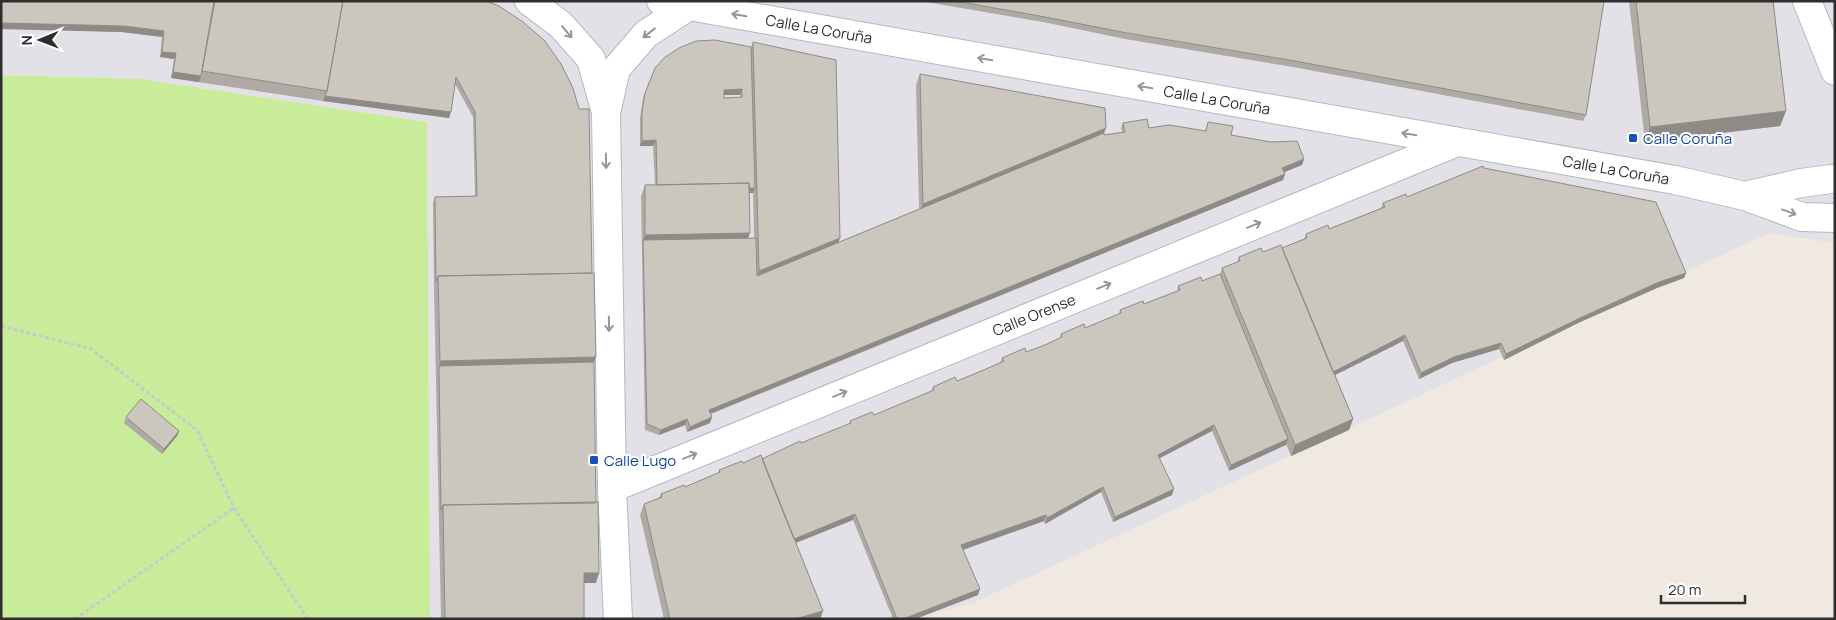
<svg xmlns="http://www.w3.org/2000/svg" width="1836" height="620" font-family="Manrope,sans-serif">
  <rect width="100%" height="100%" fill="#efe9e1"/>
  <path fill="#e3e1e8" d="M1 1H1835V243L1769 233 973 603 911 619H430L427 122 140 79 1 75Z"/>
  <path fill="#c9ec9a" d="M1 75 140 79 427 122 430 619H1Z"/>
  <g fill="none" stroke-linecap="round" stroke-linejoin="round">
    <g stroke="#b4b7c1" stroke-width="30">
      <path id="minor" d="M529 1 561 25 591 59 605 109
        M661 1 1675 180 1745 196 1802 217 1835 218
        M1807 1 1835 71
        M1745 196 1801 183 1831 179
        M612 488 1457 142
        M618 619 612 488 606 113 616 69 646 34 689 6"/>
    </g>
    <path stroke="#c9c9c9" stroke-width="3" stroke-dasharray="4 2.5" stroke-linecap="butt" d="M1 326 91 349 197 430 234 508 308 619
      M75 619 234 508"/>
    <use href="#minor" stroke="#fff" stroke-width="28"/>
  </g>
  <path fill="#afaba4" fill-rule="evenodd" d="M1 1H486L592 273 596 357 594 362 596 583H584V619H441L434 287 433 203 435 197 475 196 473 117 455 84 449 118 323 101 171 78 174 59 160 57 162 37 122 32 1 29Z
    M920 1H1604L1586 115 1583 121 1293 67 1125 39 1043 22Z
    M1629 1H1773L1786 111 1780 126 1645 142Z
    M753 42 839 242 919 209 916 85 920 74 1104 133V135L1122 132 1121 128 1123 123 1149 128 1205 131 1208 122 1231 135 1304 159 1302 165 1284 172 1285 174 1283 180 711 414 712 417 710 423 687 432 685 425 659 435 645 430 641 196 645 185H655L653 146H640V118L643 98 655 68 751 47ZM724 95H740V97L724 98ZM749 193H753L754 238H748Z
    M1484 168 1686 273 1684 278 1657 288 1578 323 1504 360 1499 349 1452 363 1419 379 1403 341 1335 375 1353 419 1349 430 1291 456 1286 444 1229 471 1212 431 1160 458 1172 495 1113 522 1101 492 1045 524 1044 521 963 550 978 595 915 619H893L853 520 796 543 823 611 820 619H664L640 515 644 504 659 498 661 494 685 487 718 473 719 470 743 463 762 459 849 424 850 421 874 415 931 392 933 387 957 381 1000 363 1002 358 1026 352 1059 339 1061 334 1085 328 1119 314 1120 310 1144 304 1177 291 1178 286 1202 281 1220 274 1222 268 1237 262 1239 257 1282 248 1304 239 1306 234 1329 229 1381 208 1383 203 1407 197Z
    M126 417 179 431 177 436 162 454 124 423Z"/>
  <path fill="#8e8b86" d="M1 23 124 26 164 31 162 37 122 32 1 29Z
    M162 52 176 53 174 59 160 57Z
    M173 72 201 76 199 82 171 78Z
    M742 89 740 95H722L724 90Z
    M325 96 451 112 449 118 323 101Z
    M1786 111 1780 126 1645 142 1650 127Z
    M1106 128 1102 139 919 214 923 204Z
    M656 140 653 146H640L642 141Z
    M1304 159 1302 165 1280 174 1282 168Z
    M1285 174 1283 180 707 415 709 410Z
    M755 188 753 193 655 195Z
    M750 233 746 244 643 240 641 245 645 235Z
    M840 238 836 249 755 282 759 271Z
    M1686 273 1684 278 1657 288 1578 323 1504 360 1506 354 1580 318 1659 282Z
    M1405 335 1403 341 1327 379 1329 373Z
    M1501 343 1499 349 1452 363 1419 379 1421 373 1454 357Z
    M596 357 592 368 439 366 440 361Z
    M712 417 710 423 687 432 690 427Z
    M687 419 685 425 659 435 661 430Z
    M1353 419 1349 430 1291 456 1295 445Z
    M1214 425 1212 431 1156 460 1158 455Z
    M179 431 177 436 162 454 164 449Z
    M1288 439 1286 445 1229 471 1231 465Z
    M1103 487 1101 492 1045 524 1047 518Z
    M1174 489 1172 495 1113 522 1115 517Z
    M855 514 853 520 790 545 792 540Z
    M1046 515 1044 521 959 551 961 545Z
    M584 573H599L596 583H580Z
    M980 589 978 595 915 619H903Z
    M823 611 820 619H795Z"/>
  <path fill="#cbc7bf" stroke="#8e8b86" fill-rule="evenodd" d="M1 1H214L201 76 173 72 176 53 162 52 164 31 124 26 1 23Z
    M215 1H343L327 91 202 71Z
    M343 1H486L499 6 523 22 545 41 561 64 573 88 579 109H589L592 273 438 276 436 281 435 197 477 196 475 112 456 77 451 112 325 96 327 91Z
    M955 1H1604L1586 115 1295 61 1127 33 1045 17Z
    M1636 1H1773L1786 111 1650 127Z
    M715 40 751 47 755 188H749V183L657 185 656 140 642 141V112L645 93 655 68 664 58 679 48 696 41ZM742 89V97L724 98V90Z
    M753 42 836 60 840 238 759 271Z
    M920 74 1105 108 1106 128 923 204Z
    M1147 119 1149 128 1169 125 1206 131 1208 122 1233 126 1231 135 1271 142 1297 141 1304 159 1282 168 1285 174 709 410 712 417 690 427 687 419 661 430 647 424 643 240 756 238 757 276 1104 133V135L1125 132 1123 123Z
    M1483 166 1484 168 1656 202 1686 273 1659 282 1580 318 1506 354 1501 343 1454 357 1421 373 1405 335 1333 372 1282 248 1307 238 1306 234 1328 225 1329 229 1385 207 1383 203 1406 194 1407 197Z
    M749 183 750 233 645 235V185Z
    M1281 245 1353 419 1295 445 1222 268 1240 261 1239 257 1261 248 1263 252Z
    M594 273 596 357 440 361 438 276Z
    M1220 274 1288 439 1231 465 1214 425 1158 455 1174 489 1115 517 1103 487 1047 518 1046 515 961 545 980 589 903 619H897L855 514 794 539 762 459 800 441 801 443 851 423 850 421 872 412 874 415 934 390 933 387 955 377 957 381 986 369 1004 361 1002 358 1025 348 1026 352 1045 345 1062 337 1061 334 1084 324 1085 328 1121 313 1120 310 1143 301 1144 304 1180 290 1178 286 1201 277 1202 281Z
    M594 362 596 503 443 505 441 510 439 366Z
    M141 399 179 431 164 449 126 417Z
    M761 455 823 611 795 619H670L644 504 662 497 661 494 684 485 685 487 720 472 719 470 742 461 743 463Z
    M598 502 599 573H584V619H445L443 505Z"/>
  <defs><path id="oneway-shaft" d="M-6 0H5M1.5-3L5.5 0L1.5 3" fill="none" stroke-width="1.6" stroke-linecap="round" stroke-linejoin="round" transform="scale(1.25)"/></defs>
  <g stroke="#969696">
    <use href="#oneway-shaft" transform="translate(739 15) rotate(-170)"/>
    <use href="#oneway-shaft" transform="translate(567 32) rotate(50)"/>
    <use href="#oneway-shaft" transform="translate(649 33) rotate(142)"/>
    <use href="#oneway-shaft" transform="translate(985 59) rotate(-170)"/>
    <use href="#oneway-shaft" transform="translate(1145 87) rotate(-170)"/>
    <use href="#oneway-shaft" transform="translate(1409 134) rotate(-170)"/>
    <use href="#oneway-shaft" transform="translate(606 161) rotate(89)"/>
    <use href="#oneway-shaft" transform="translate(1789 212) rotate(20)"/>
    <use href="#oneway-shaft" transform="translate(1254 225) rotate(-22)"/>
    <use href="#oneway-shaft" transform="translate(1104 286) rotate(-22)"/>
    <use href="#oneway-shaft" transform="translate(609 324) rotate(89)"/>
    <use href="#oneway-shaft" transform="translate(840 394) rotate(-22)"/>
    <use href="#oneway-shaft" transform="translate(690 456) rotate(-22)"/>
  </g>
  <g fill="#1a4fb4" stroke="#fff" stroke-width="2">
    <rect x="1628" y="133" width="10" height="10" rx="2.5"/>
    <rect x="589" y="455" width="10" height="10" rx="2.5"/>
  </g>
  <g text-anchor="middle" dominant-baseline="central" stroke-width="4" stroke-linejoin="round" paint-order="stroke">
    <g font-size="15" fill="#2e2e2e" stroke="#fff">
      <text transform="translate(819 29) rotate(10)">Calle La Coruña</text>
      <text transform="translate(1217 100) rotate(10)">Calle La Coruña</text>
      <text transform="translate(1616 170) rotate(10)">Calle La Coruña</text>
      <text transform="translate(1034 315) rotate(-22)">Calle Orense</text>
    </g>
    <g font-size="15" fill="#164399" stroke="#fff" text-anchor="start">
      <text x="1643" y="138">Calle Coruña</text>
      <text x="604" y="460">Calle Lugo</text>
    </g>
  </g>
  <rect width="1836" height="620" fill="none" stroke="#2e2e2e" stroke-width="5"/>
  <g transform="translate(40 40) rotate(269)" stroke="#ffffff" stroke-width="4" paint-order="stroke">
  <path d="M0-4L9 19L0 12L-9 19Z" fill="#2e2e2e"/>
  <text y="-8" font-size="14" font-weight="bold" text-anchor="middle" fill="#2e2e2e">N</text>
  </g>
  <path d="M1661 595v8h84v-8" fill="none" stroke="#2e2e2e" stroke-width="2.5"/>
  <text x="1668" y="595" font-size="15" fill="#2e2e2e" stroke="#ffffff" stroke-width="4" paint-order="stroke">20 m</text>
</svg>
